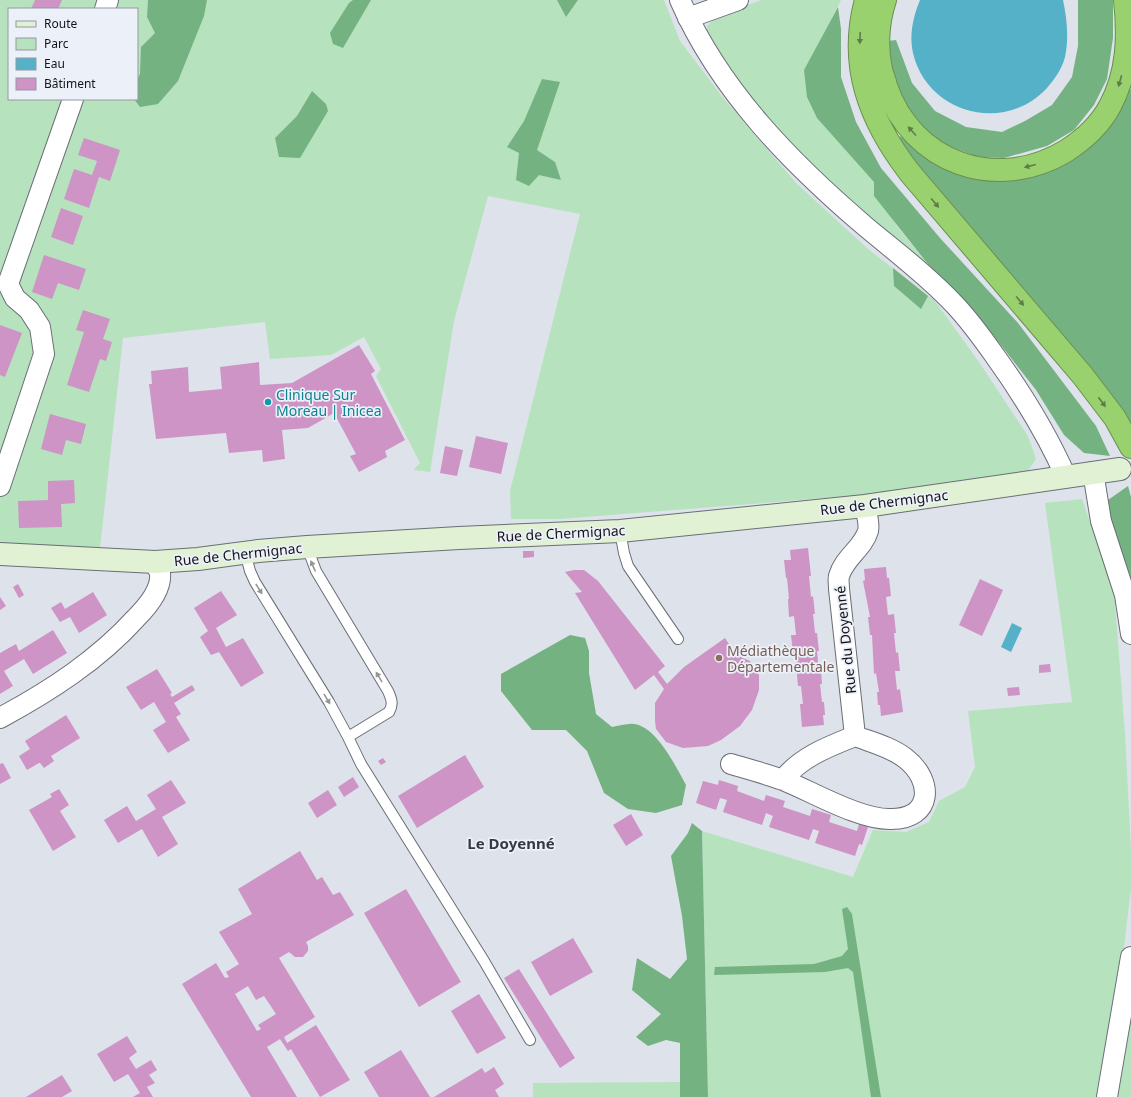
<svg xmlns="http://www.w3.org/2000/svg" width="1131" height="1097" font-family="'Noto Sans',sans-serif">
  <rect width="100%" height="100%" fill="#dee2eb"/>
  <path fill="#b6e2be" fill-rule="evenodd" d="M0 0H664L680 41 724 99 796 183 868 249 935 301 979 362 1028 436 1036 459 1027 472 902 492 560 519H511L510 491 580 214 488 196 454 321 430 472 414 470 416 467 420 463 376 376 381 369 364 337 331 355 270 359 265 322 123 338 100 548 0 543ZM9 9H137V99H9Z
    M761 0H841L822 37 874 182 896 225 935 273 894 241 815 169 745 96 707 37V26L715 18Z
    M1082 499 1114 590 1125 734 1131 849V888L1121 973 1098 1097H708L702 831 853 877 873 830 906 832 929 822 939 801 965 787 975 767 968 711 1072 702 1045 503Z
    M1131 1017V1097H1116Z
    M680 1082V1097H533V1083Z"/>
  <path fill="#75b282" d="M148 0H207L204 16 178 81 158 104 140 107 134 99H137V80L140 74 141 47 155 33 147 17Z
    M353 0H371L343 48 333 44 330 33 349 3Z
    M557 0H578L566 17Z
    M1078 0H1113V38L1107 79 1094 105 1074 130 1047 146 1004 158 978 157 951 147 925 132 906 107 893 83 888 41 896 40 912 83 935 111 966 127 1002 132 1025 121 1052 105 1072 77 1078 46Z
    M838 7 841 29V77L856 122 881 168 940 238 1018 323 1096 426 1110 456 1084 453 1064 435 1036 390 993 335 935 273 874 196V182L817 118 807 97 804 70Z
    M542 79 560 82 537 150 555 162 561 180 539 175 529 186 516 180 519 153 507 147 524 121Z
    M1131 89V432L896 143 900 136 934 162 1030 176 1057 168 1080 151 1124 93Z
    M312 91 326 104 328 111 300 158 279 157 275 138 297 116Z
    M893 268 928 296 921 309 894 286Z
    M1128 486 1131 497V579L1111 519 1108 500Z
    M570 635 585 638 589 651V673L596 714 612 727C619 726 628 723 634 724 657 727 676 767 686 785L682 805 656 813 628 809 604 793 587 751 566 730H532L501 691V674Z
    M692 823 702 831 708 1097H680V1043L666 1040 648 1046 636 1037 661 1014 632 990 637 958 670 979 687 959 682 916 671 856 688 833Z
    M847 907 852 914 881 1097H871L853 972 848 968 825 972 714 975 715 967 814 964 842 956 848 949 842 909Z"/>
  <path fill="#54b1c8" d="M920 0H1063C1067 19 1069 38 1065 57 1062 69 1054 80 1047 88 1005 134 927 114 913 53 909 35 913 17 920 0Z
    M1012 623 1022 628 1011 652 1001 647Z"/>
  <path fill="#cd94c5" fill-rule="evenodd" d="M35 0H62L58 9H31Z
    M84 138 120 150 110 181 99 177 89 208 64 199 74 169 92 175 97 161 78 155Z
    M61 208 83 216 73 245 51 237Z
    M44 255 86 269 79 290 58 283 52 299 32 292Z
    M83 310 110 319 103 339 112 342 106 361 100 359 89 392 67 385 84 332 76 330Z
    M0 325 22 333 5 377 0 375Z
    M359 345 375 371 371 374 405 440 385 451 387 457 359 472 350 456 356 454 334 413 308 428 282 430 285 459 263 462 262 450 229 453 226 433 156 439 149 384H152L151 371 188 367 189 392 222 389 220 367 259 362 260 385 292 383Z
    M50 414 86 424 81 444 66 440 62 455 41 449Z
    M476 436 508 443 501 474 469 467Z
    M445 446 463 450 457 476 440 473Z
    M74 480 75 503 61 504 62 527 19 528 18 501 48 500V481Z
    M808 548 811 576H809L811 597 813 596 815 614H813L815 633H817L819 651H817L819 671H821L822 684H820L822 702H824L825 715H823L824 725 802 727 800 704H803L801 686H798L795 653H793L791 635H796L794 616 789 617 788 599H789L787 578H786L784 560H791L790 550Z
    M523 551H534V557L523 558Z
    M886 567 887 578H889L891 596 886 597 888 615 894 614 896 633H894L896 653 898 652 900 671H895L897 690 900 689 903 712 881 716 880 705H878L877 692H879L876 673 874 674 872 635H870L868 617H870L863 581 865 580 864 569Z
    M574 570H584L598 581 665 666 658 672 667 684 684 667 725 638 736 655 750 661 759 675V690L752 710 740 726 721 740 708 746 683 748 666 742 656 729 655 721V703L664 689 654 675 635 690 575 593 582 592 565 572Z
    M980 579 1003 590 982 636 959 625Z
    M18 584 24 595 19 598 13 587Z
    M221 591 237 615 216 628 226 647 243 638 264 673 241 687 219 652 211 655 200 637 208 631 194 608Z
    M93 592 107 615 79 633 70 617 60 622 51 608 61 602 65 609Z
    M0 597 6 606 0 610Z
    M53 630 67 653 33 674 24 659 4 671 13 686 0 694V653L16 644 19 651Z
    M1050 664 1051 672 1039 673V665Z
    M157 669 172 693 170 694 172 697 192 685 195 690 174 703 181 714 176 717 190 740 168 753 153 730 166 722 154 702 141 710 126 687Z
    M1019 687 1020 695 1008 696 1007 688Z
    M66 715 80 738 51 756 54 761 44 768 40 763H39L27 770 19 756 30 749 25 741Z
    M465 755 484 787 417 828 398 796Z
    M383 758 386 762 381 765 378 761Z
    M3 763 11 778 0 784V764Z
    M353 777 359 787 344 797 338 787Z
    M171 780 186 803 162 817 178 844 158 857 142 829 118 843 104 820 127 806 136 821 156 809 147 795Z
    M719 780 738 786 737 791 764 801 766 795 785 801 783 807 810 816 812 809 831 815 829 822 857 831 859 824 868 827 862 845 859 844 855 856 815 843 819 831 813 829 809 840 769 827 773 816 766 813 762 825 723 812 727 800 720 798 716 810 696 803 703 781 718 785Z
    M59 789 69 805 60 811 76 837 53 851 29 810 52 797 50 794Z
    M328 790 337 805 317 818 308 803Z
    M631 814 643 835 626 846 613 825Z
    M300 851 317 880 322 877 333 895 340 892 354 915 306 942 308 946V951L303 957H295L289 952 279 958 315 1017 284 1037 287 1043 316 1025 350 1080 320 1097 291 1049 288 1051 280 1039 267 1047 297 1097H251L182 984 216 963 225 978 229 977 226 972 239 964 219 932 252 914 238 889ZM248 986 256 1000 264 996 276 1014 258 1025 261 1029 257 1031 235 994Z
    M406 889 461 982 419 1007 364 913Z
    M573 938 593 972 550 996 531 962Z
    M519 969 575 1058 560 1068 504 978Z
    M479 994 506 1038 477 1054 451 1011Z
    M127 1036 137 1052 129 1058 136 1069 151 1060 157 1070 149 1075 155 1083 147 1087 153 1097H133L140 1093 128 1074 114 1082 97 1054Z
    M401 1050 430 1097H379L364 1072Z
    M494 1067 504 1084 495 1090 499 1097H434L482 1068 485 1073Z
    M62 1075 72 1091 62 1097H26Z"/>
  <g fill="none" stroke-linecap="round" stroke-linejoin="round">
    <g stroke="#6a6e75" stroke-width="12">
      <path id="lane" d="M620 531 624 553 628 566 678 639
        M245 552 250 571 255 582 329 702 348 737 389 712C394 704 391 698 388 691L316 571 307 547
        M348 737 361 764 484 961 530 1040"/>
    </g>
    <g stroke="#6a6e75" stroke-width="22">
      <path id="street" d="M680 0C720 91 791 163 866 227 896 252 928 276 955 305 970 321 983 339 995 356 1023 395 1047 434 1066 477
        M105 9 108 0
        M688 18 738 0
        M1093 472 1101 521 1125 595 1131 634
        M0 486 44 354 40 327 29 310 15 298 8 284 73 99
        M0 718C50 691 98 660 136 618 147 607 162 590 160 573 159 570 156 566 155 562
        M731 764C748 769 766 774 783 780 813 792 860 820 891 819 933 819 934 780 905 758 891 747 871 742 855 736L839 589C839 584 838 580 839 576 844 558 863 548 868 531 870 523 866 513 865 506
        M783 780C800 757 830 746 855 736
        M1107 1097 1131 957"/>
    </g>
    <g stroke="#6a6e75" stroke-width="24">
      <path id="secondary" d="M0 554 155 562 198 559 258 551 307 547 459 538 620 531 865 506 1120 469"/>
    </g>
    <g stroke="#6a8f50" stroke-width="24">
      <path id="highway" d="M866 0C848 66 870 121 910 173L1083 376 1115 418 1131 447
        M885 0C878 21 876 47 881 69 882 75 885 80 886 86 912 163 996 193 1066 151 1083 140 1100 125 1110 106 1128 73 1129 36 1125 0"/>
    </g>
    <use href="#lane" stroke="#fff" stroke-width="10"/>
    <use href="#street" stroke="#fff" stroke-width="20"/>
    <use href="#secondary" stroke="#e0f1d4" stroke-width="22"/>
    <use href="#highway" stroke="#99d16e" stroke-width="22"/>
  </g>
  <defs><path id="oneway-solid" d="M-6-.8H1V-3.2L6.5 0L1 3.2V.8H-6Z"/></defs>
  <g fill="#5d7c47">
    <use href="#oneway-solid" transform="translate(860 38) rotate(92)"/>
    <use href="#oneway-solid" transform="translate(1120 81) rotate(106)"/>
    <use href="#oneway-solid" transform="translate(912 131) rotate(-132)"/>
    <use href="#oneway-solid" transform="translate(1030 166) rotate(166)"/>
    <use href="#oneway-solid" transform="translate(935 203) rotate(50)"/>
    <use href="#oneway-solid" transform="translate(1020 301) rotate(50)"/>
    <use href="#oneway-solid" transform="translate(1102 402) rotate(53)"/>
  </g>
  <g fill="#959597">
    <use href="#oneway-solid" transform="translate(313 566) rotate(-114)"/>
    <use href="#oneway-solid" transform="translate(259 589) rotate(58)"/>
    <use href="#oneway-solid" transform="translate(379 677) rotate(-121)"/>
    <use href="#oneway-solid" transform="translate(327 699) rotate(59)"/>
  </g>
  <circle fill="#0f9aa8" stroke="#ecf0f9" stroke-width="1.5" cx="268" cy="402" r="4"/>
  <circle fill="#8d6e63" stroke="#ecf0f9" stroke-width="1.5" cx="719" cy="658" r="4"/>
  <g text-anchor="middle" dominant-baseline="central" stroke-width="3.5" stroke-linejoin="round" paint-order="stroke">
    <g font-size="14" fill="#0d838f" stroke="#ecf0f9" text-anchor="start">
      <text x="276" y="394">Clinique Sur<tspan x="276" dy="16">Moreau | Inicea</tspan></text>
    </g>
    <g font-size="14" fill="#131417" stroke="#ecf0f9">
      <text transform="translate(884 502) rotate(-7)">Rue de Chermignac</text>
      <text transform="translate(561 533) rotate(-3)">Rue de Chermignac</text>
      <text transform="translate(238 554) rotate(-6)">Rue de Chermignac</text>
      <text transform="translate(845 640) rotate(-96)">Rue du Doyenné</text>
    </g>
    <g font-size="14" fill="#785e54" stroke="#ecf0f9" text-anchor="start">
      <text x="727" y="650">Médiathèque<tspan x="727" dy="16">Départementale</tspan></text>
    </g>
    <g font-size="15" font-weight="bold" fill="#373a41" stroke="#ecf0f9">
      <text x="511" y="843">Le Doyenné</text>
    </g>
  </g>
  <rect x="8" y="8" width="130" height="92" fill="#ecf0f9" stroke="#95989f"/>
  <rect x="16" y="21" width="20" height="6" fill="#e0f1d4" stroke="#95989f"/>
  <text x="44" y="28" font-size="12" fill="#131417">Route</text>
  <rect x="16" y="38" width="20" height="12" fill="#b6e2be" stroke="#95989f"/>
  <text x="44" y="48" font-size="12" fill="#131417">Parc</text>
  <rect x="16" y="58" width="20" height="12" fill="#54b1c8" stroke="#95989f"/>
  <text x="44" y="68" font-size="12" fill="#131417">Eau</text>
  <rect x="16" y="78" width="20" height="12" fill="#cd94c5" stroke="#95989f"/>
  <text x="44" y="88" font-size="12" fill="#131417">Bâtiment</text>
</svg>
